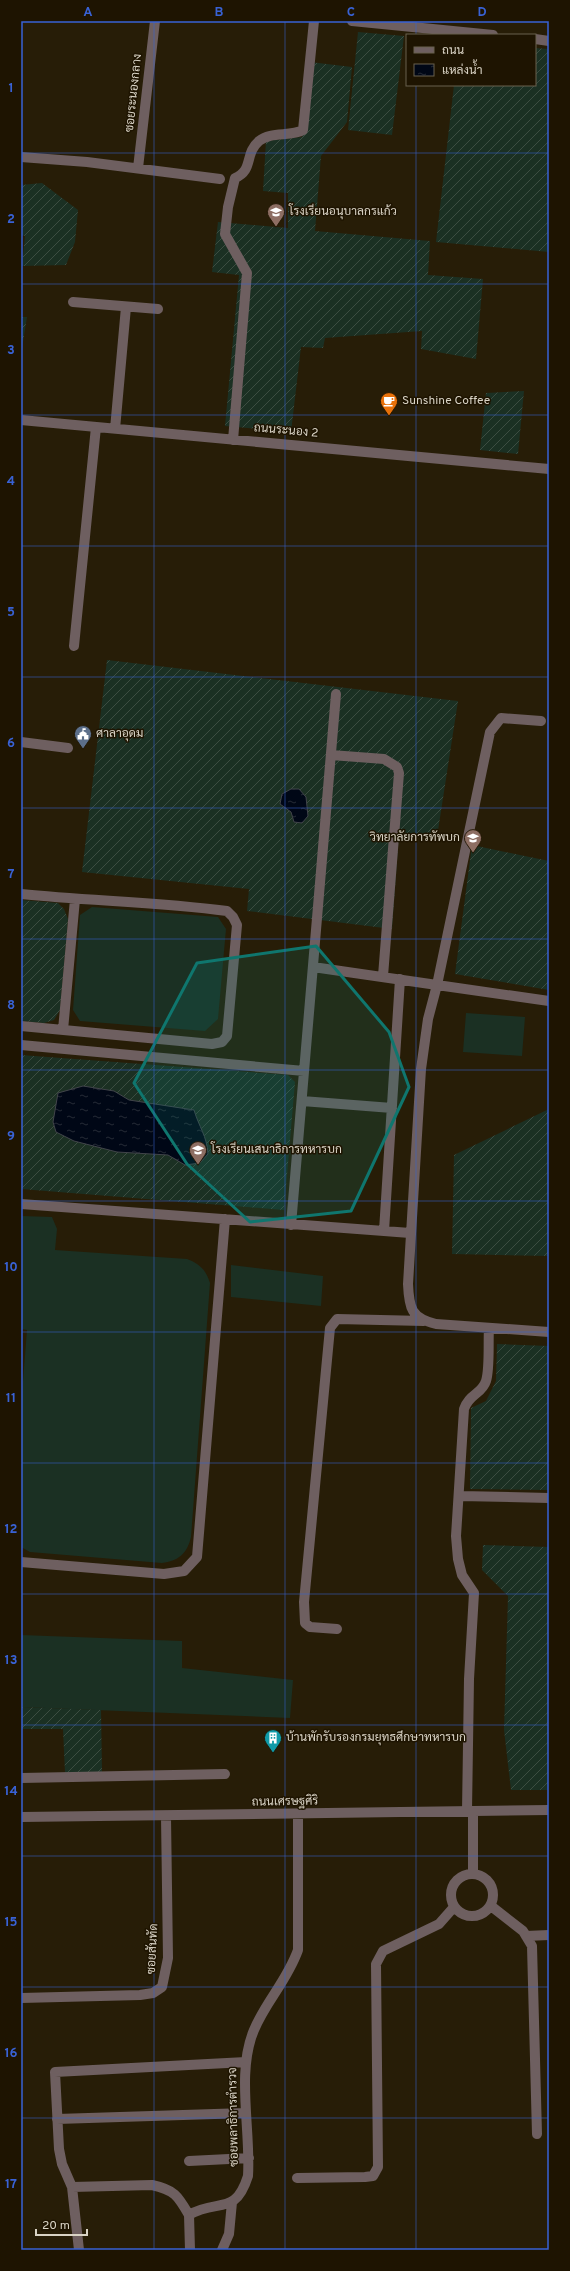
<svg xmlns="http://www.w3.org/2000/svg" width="570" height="2271" font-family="Overpass,Sarabun,sans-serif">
  <defs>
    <pattern id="garden-furrows" width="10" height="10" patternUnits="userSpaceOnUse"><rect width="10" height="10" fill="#1b3023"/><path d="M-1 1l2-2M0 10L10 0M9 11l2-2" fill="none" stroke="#3c4d41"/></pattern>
    <pattern id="water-ripples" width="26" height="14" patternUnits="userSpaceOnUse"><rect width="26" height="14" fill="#000716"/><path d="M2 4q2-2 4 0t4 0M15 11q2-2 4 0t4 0" fill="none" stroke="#252a36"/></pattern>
  </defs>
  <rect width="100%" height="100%" fill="#271d07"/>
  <path fill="#1b3023" d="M92 907 218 917 226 929 218 1019 205 1031 80 1021 73 1010 80 915Z
    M466 1013 525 1017 522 1056 463 1052Z
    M21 1216 52 1217 57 1229 55 1250 187 1259C200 1264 206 1270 210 1283L191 1537C187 1554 178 1561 162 1563L30 1552 21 1547V1407L27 1330 21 1329Z
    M231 1265 323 1276 321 1306 231 1297Z
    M21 1635 182 1641V1668L293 1680 290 1718 21 1707Z"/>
  <path fill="url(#garden-furrows)" d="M358 32 404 36 392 135 348 130Z
    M535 48 549 49V252L436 242 454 85H535Z
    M310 62 352 67 347 122 321 156 315 231 430 241 428 275 483 279 476 359 421 349 422 331 325 338 323 348 301 347 291 432 225 426 239 275 212 272 218 222 288 228V193L263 191 266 141 302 137Z
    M42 183 78 210 75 242 66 265 22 266 25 236 21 235V185Z
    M21 317H27L21 354Z
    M524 391 518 454 480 450 486 393Z
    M107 660 458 701 437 837 399 834 392 929 247 911 249 889 82 872Z
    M472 845 549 861V990L455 974Z
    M21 900 58 903 64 909 68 919 60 1010 54 1020 44 1023 21 1021Z
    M21 1055 288 1075 295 1082 284 1210 21 1189Z
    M549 1109V1256L452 1254 454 1155Z
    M497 1344 549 1346V1490L470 1489 471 1408 486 1401 496 1381Z
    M483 1545 549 1547V1790H511L504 1730 508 1596 482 1570Z
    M21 1707 101 1710 102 1772 65 1773 63 1729H21Z"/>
  <path fill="url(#water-ripples)" stroke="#41444a" d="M291 789H299L306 797 308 816 302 823 294 822 291 812 280 804 282 794Z
    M83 1086 114 1091 129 1100 194 1110C199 1127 207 1136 208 1154L200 1163 185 1165 168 1155 117 1152 74 1141 56 1132 53 1122 58 1093Z"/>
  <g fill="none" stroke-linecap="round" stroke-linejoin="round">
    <path stroke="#6e5f60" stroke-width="10" d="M352 21 493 35
      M535 39 549 41
      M21 157 87 162 220 179
      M138 168 155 21
      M73 302 158 309
      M21 420 549 469
      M115 429 126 307
      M233 440 247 273 225 234 228 207 235 178C254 170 244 154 259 141 271 131 290 137 303 130L314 21
      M74 646 96 427
      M21 742 68 748
      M331 755 384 759 397 767 399 773 383 976
      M21 894C90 901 158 902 227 911L233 917 237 925 227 1036 222 1042 212 1044 21 1026
      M313 967 437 985 490 732 501 718 541 721
      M549 1001 437 985 428 1019 421 1069 408 1284C409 1308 411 1318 436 1324L549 1332
      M63 1030 75 899
      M21 1045 304 1071
      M302 1101 392 1108
      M21 1204 384 1231 400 979
      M291 1225 336 694
      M384 1231 410 1233
      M460 1496 549 1498
      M21 1562 164 1574 184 1571 197 1557 225 1219
      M337 1629 310 1627 305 1623 304 1602 330 1328 337 1319 424 1321
      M21 1778 225 1774
      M467 1811 469 1679 474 1593 462 1575 458 1559 456 1536 464 1409C469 1394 482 1394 486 1381 490 1369 488 1341 489 1328
      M21 1817 549 1810
      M451 1895a21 21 0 1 1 42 0a21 21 0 1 1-42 0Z
      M473 1874V1811
      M491 1906 523 1931 532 1946 537 2134
      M526 1936 549 1935
      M21 1998 140 1995 153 1993 162 1987 168 1958 166 1817
      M57 2119 246 2113
      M189 2161 249 2158
      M297 2178 365 2177 373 2176 378 2167 376 1964 383 1951 439 1924 454 1907
      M72 2187 152 2185C175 2190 178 2196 189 2215
      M79 2250 72 2187 62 2164 59 2149 55 2072 246 2062
      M190 2250 189 2215C218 2198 235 2217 248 2176 251 2130 236 2072 254 2030 266 2001 287 1981 298 1950V1814
      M222 2250 229 2234 232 2202"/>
  </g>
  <path fill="#0f766e" fill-opacity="0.2" stroke="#0f766e" stroke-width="3" stroke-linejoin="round" d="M316 946 389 1032 409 1087 351 1211 250 1222 187 1164 134 1083 197 963Z"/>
  <path fill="none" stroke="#3962d5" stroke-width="1" stroke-opacity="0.55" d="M154 21V2250M285 21V2250M416 21V35M416 85V2250M21 153H549M21 284H549M21 415H549M21 546H549M21 677H549M21 808H549M21 939H549M21 1070H549M21 1201H549M21 1332H549M21 1463H549M21 1594H549M21 1725H549M21 1856H549M21 1987H549M21 2118H549"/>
  <defs>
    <g id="school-pin" transform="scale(0.9)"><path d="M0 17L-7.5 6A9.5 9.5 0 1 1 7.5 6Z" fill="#8d6e63" stroke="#1e1401"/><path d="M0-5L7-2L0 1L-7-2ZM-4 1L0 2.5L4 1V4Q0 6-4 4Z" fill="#fff"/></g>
    <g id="cafe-pin" transform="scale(0.9)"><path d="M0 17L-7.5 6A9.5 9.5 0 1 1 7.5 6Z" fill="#e8710a" stroke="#1e1401"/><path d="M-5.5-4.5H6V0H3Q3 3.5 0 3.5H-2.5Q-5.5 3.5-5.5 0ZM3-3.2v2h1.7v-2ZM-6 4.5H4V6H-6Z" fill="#fff"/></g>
    <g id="civic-pin" transform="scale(0.9)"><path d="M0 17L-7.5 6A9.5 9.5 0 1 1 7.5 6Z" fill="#5c6f8a" stroke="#1e1401"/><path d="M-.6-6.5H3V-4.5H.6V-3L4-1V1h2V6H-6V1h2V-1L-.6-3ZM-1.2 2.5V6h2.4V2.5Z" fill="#fff"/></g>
    <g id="university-pin" transform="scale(0.9)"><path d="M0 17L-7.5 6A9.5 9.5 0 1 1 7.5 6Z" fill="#8d6e63" stroke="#1e1401"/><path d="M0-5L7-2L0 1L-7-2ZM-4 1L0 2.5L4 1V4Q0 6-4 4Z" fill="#fff"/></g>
    <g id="building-pin" transform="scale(0.9)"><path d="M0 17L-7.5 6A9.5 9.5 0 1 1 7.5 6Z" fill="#0f9aa8" stroke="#1e1401"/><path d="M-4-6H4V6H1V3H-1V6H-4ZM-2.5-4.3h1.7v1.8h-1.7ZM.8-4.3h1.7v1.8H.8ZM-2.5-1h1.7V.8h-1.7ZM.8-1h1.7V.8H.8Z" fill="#fff"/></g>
  </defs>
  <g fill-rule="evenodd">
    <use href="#school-pin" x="276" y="212"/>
    <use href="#cafe-pin" x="389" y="401"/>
    <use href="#civic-pin" x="83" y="734"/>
    <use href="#university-pin" x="473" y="838"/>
    <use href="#university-pin" x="198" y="1150"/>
    <use href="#building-pin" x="273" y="1738"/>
  </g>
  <g text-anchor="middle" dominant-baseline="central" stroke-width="3" stroke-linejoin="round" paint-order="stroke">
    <g font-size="12" fill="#d9d3c5" stroke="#1e1401">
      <text transform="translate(134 93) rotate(-84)">ซอยระนองกลาง</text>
      <text transform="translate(286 431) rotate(5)">ถนนระนอง 2</text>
      <text transform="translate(285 1802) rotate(-1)">ถนนเศรษฐศิริ</text>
      <text transform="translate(153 1949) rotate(-87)">ซอยสันทัด</text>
      <text transform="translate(234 2117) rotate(-91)">ซอยพลาธิการตำรวจ</text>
    </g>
    <g font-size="12" fill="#d9d3c5" stroke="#1e1401" text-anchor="start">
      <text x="289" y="212">โรงเรียนอนุบาลกรแก้ว</text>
      <text x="402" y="401">Sunshine Coffee</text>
      <text x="96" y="734">ศาลาอุดม</text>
      <text x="460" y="838" text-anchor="end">วิทยาลัยการทัพบก</text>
      <text x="211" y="1150">โรงเรียนเสนาธิการทหารบก</text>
      <text x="286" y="1738">บ้านพักรับรองกรมยุทธศึกษาทหารบก</text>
    </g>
  </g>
  <rect width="570" height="2271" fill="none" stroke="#1e1401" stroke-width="44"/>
  <rect x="406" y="34" width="130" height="52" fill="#1e1401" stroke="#69604f"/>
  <rect x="414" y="47" width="20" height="6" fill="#6e5f60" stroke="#69604f"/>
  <text x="442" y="54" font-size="12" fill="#d9d3c5">ถนน</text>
  <rect x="414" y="64" width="20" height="12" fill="url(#water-ripples)" stroke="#69604f"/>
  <text x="442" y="74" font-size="12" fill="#d9d3c5">แหล่งน้ำ</text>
  <path d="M36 2229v6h51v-6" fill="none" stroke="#d9d3c5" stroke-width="2"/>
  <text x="42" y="2229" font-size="12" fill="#d9d3c5" stroke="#1e1401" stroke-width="3" paint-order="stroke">20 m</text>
  <rect x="22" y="22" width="526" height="2227" fill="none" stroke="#3962d5" stroke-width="1.5"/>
  <g font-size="13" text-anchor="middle" font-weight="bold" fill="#3962d5">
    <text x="88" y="16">A</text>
    <text x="219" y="16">B</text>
    <text x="351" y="16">C</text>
    <text x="482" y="16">D</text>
    <text x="11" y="92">1</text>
    <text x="11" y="223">2</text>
    <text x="11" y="354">3</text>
    <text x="11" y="485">4</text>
    <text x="11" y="616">5</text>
    <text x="11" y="747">6</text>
    <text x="11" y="878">7</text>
    <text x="11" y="1009">8</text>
    <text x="11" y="1140">9</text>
    <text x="11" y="1271">10</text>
    <text x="11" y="1402">11</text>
    <text x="11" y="1533">12</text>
    <text x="11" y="1664">13</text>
    <text x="11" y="1795">14</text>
    <text x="11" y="1926">15</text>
    <text x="11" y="2057">16</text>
    <text x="11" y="2188">17</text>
  </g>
</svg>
